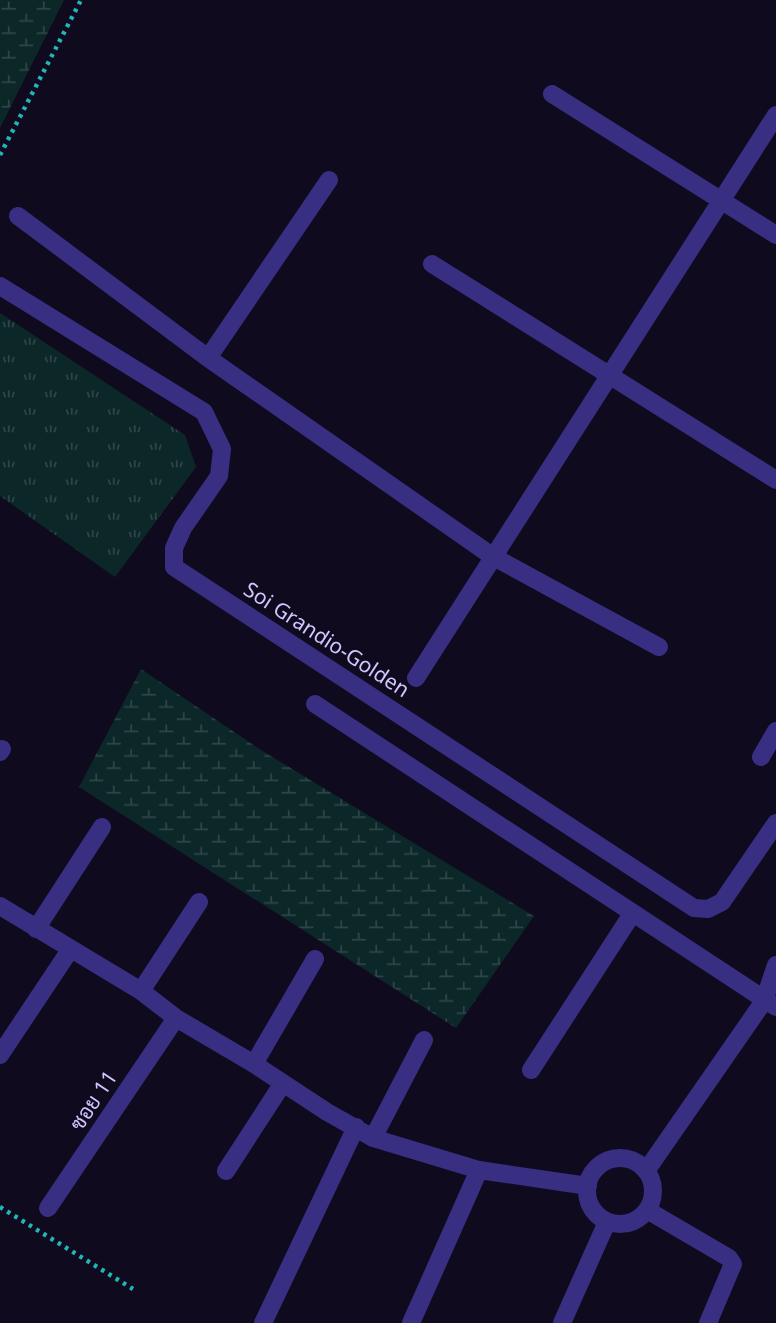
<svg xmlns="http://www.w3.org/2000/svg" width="776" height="1323" font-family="'Noto Sans',Sarabun,sans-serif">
  <defs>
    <pattern id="grass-tufts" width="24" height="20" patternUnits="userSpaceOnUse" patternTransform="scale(1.75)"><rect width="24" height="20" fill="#0c2728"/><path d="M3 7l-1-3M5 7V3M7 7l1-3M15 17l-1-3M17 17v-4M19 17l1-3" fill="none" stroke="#2e4548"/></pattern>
    <pattern id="wetland-marsh" width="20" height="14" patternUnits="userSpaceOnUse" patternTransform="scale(1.75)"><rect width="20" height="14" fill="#0c2728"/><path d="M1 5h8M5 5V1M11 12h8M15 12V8" fill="none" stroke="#2e4548"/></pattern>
  </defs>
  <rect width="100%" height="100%" fill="#0f0a1e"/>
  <path fill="url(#grass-tufts)" d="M0 313 185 435 196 467 115 577 0 496Z"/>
  <path fill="url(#wetland-marsh)" d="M0 0H64L0 128Z
    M141 669 261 750 534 916 456 1028 79 787Z"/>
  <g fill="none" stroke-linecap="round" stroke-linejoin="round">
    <path stroke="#20b7b9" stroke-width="4.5" stroke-dasharray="3.5 5" stroke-linecap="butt" d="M0 155 81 0
      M0 1207 133 1289"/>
    <path stroke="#392f82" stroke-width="18" d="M552 94 776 235
      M18 216 208 358 492 556 659 647
      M432 264 776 480
      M0 286 204 412 222 449 219 476 183 528 174 548V567L694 908 708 909 722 902 776 823
      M208 358 329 180
      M416 678 776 115
      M315 704 776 1007
      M0 752 2 749
      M761 757 776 731
      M0 906 141 991 176 1018 254 1064 327 1112 373 1138 479 1170 588 1186
      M36 929 102 827
      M141 991 199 902
      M0 1055 70 950
      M254 1064 315 959
      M531 1070 632 914
      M373 1138 424 1040
      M587 1191a33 33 0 1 1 66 0a33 33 0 1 1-66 0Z
      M226 1171 283 1083
      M646 1171 764 1001 776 965
      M48 1208 176 1018
      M647 1210 729 1258 733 1264 708 1323
      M263 1323 356 1127
      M411 1323 479 1170
      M562 1323 607 1222"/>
  </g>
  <g text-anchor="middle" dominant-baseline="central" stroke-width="5" stroke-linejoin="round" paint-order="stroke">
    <g font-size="21" fill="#d1c6ff" stroke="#0f0a1e">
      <text transform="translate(327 639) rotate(33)">Soi Grandio-Golden</text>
      <text transform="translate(93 1100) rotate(-56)">ซอย 11</text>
    </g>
  </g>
</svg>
